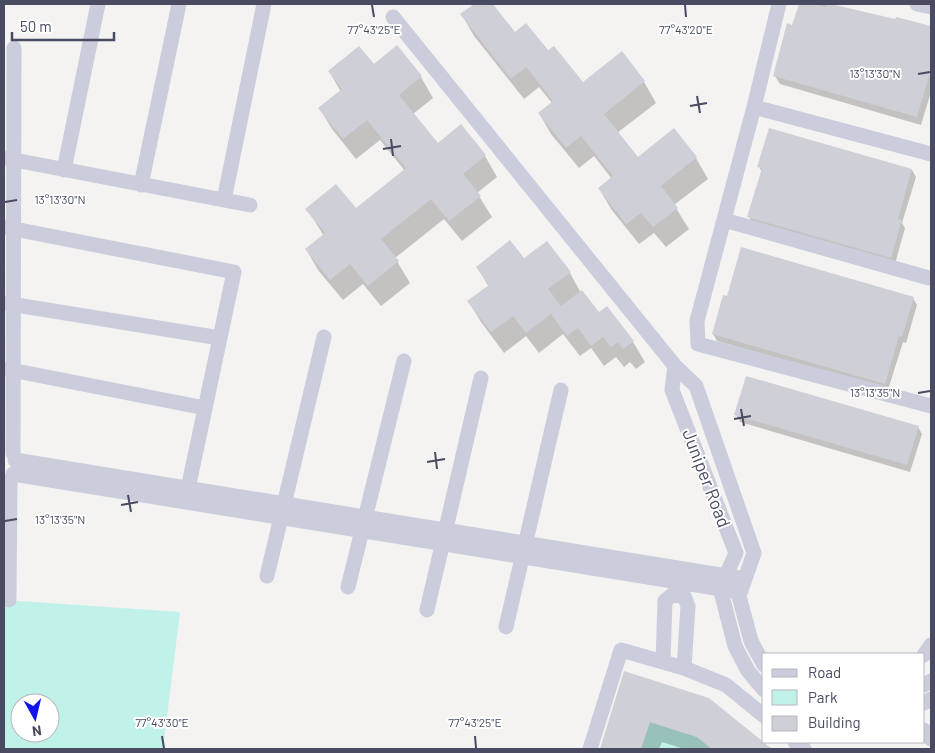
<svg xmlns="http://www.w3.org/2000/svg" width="935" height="753" font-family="Barlow,sans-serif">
  <rect width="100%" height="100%" fill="#f4f3f2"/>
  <path fill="#c0f2ea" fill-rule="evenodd" d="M4 600 180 612 163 749H4ZM20 703H50V733H20Z
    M636 718 697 737 712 749H641L645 737Z"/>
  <path fill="#0003" d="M476 4H491L515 33 547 52 582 84 622 53 644 82 656 103 617 133 637 159 674 130 696 158 708 179 674 205 689 229 666 247 654 233 639 244 611 209 599 188 612 179 594 156 579 168 551 134 539 113 552 103 539 87 524 99 474 36 462 15Z
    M800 4H823L896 21 897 18 931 28V92L921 125 780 84 775 76Z
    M397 47 421 77 433 98 413 114 438 144 461 126 485 156 497 177 477 193 492 217 462 241 444 219 395 258 410 283 381 306 363 284 343 300 318 270 306 249 324 236 307 209 356 210 405 171 380 140 356 159 332 129 320 109 341 92 329 71 374 65Z
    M759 167 912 170 916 177 902 223 905 228 895 264 753 224 749 217 762 172Z
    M524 260 570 273 581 293 599 314 633 342 645 362 636 369 630 362 624 367 616 357 604 366 591 348 580 356 563 334 539 353 526 336 504 353 481 322 469 302 489 287 477 267Z
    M913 298 917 305 906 343 903 342 888 390 717 341 713 334Z
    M736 415 918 427 922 434 910 472 740 422Z
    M625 672 708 699 770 749H684L662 742 659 749H601Z"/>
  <path fill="#cfcfd7" d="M474 4H493L515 32 526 23 548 50 554 46 583 82 622 51 645 81 604 114 638 157 674 128 697 157 661 186 678 208 653 227 641 213 626 224 598 188 613 176 581 136 566 148 538 113 553 101 526 67 511 79 460 14Z
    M799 4H816L826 7V4H831L895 19 896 17 931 26V69L917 117 773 76 787 23 792 25Z
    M397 45 422 76 399 95 438 143 461 124 486 155 463 174 481 196 449 221 431 199 381 239 399 261 368 286 350 264 330 280 305 249 325 233 305 209 336 184 356 208 406 168 367 120 343 139 318 108 342 89 328 71 359 46 374 64Z
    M769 128 912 169 898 219 902 220 891 258 747 217 762 168 757 167Z
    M510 240 524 258 547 241 571 272 548 289 561 306 582 290 599 312 607 306 634 341 623 349 618 342 611 347 603 337 591 346 578 328 567 336 551 314 526 333 513 316 491 332 467 301 489 285 476 267Z
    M741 247 914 297 902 337 899 336 885 384 712 334 723 295 727 296Z
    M746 376 919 426 907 465 734 415Z
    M624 671 709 698 772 749H712L697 737 650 722 641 749H600Z"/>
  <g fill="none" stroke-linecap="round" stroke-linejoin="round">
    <path stroke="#cbcddc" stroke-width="15" d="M779 4 754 107 697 321 698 344 931 406
      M917 4 931 7
      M393 17 675 366 696 386 754 553 739 596 751 641 764 665
      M754 107 931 154
      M4 158 250 205
      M64 170 98 4
      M141 185 179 4
      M224 200 264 4
      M724 220 929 278
      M4 227 234 272 186 498
      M4 303 220 338
      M675 366 672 390 736 553 720 588 735 646 748 671 764 690
      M6 369 205 408
      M13 453 14 48
      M15 460 745 579
      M13 474 740 592
      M267 576 324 337
      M348 587 404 361
      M9 600 10 480
      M427 610 481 378
      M506 627 561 390
      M924 655 931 645
      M663 662 665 601 672 595 684 596 688 606 684 668
      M924 685 931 681
      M924 703 931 699
      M924 730 931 739
      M795 742 804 749
      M590 749 621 650 684 668 726 685 764 716"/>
  </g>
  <path fill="none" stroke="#484b61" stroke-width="2" d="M372 5 374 17M685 5 686 17M918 74 930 72M697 96 700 113M690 106 707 103M391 139 393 156M383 149 401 146M5 202 17 200M918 393 930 391M741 409 744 426M734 419 751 416M435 452 437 469M427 462 445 459M128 495 131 512M121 505 138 502M5 521 17 519M162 736 164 748M475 736 476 748"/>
  <g text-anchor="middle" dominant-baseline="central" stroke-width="4" stroke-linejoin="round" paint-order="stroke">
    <g font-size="18" fill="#484b61" stroke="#fff">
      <text transform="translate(707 478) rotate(69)">Juniper Road</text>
    </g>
  </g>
  <g font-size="12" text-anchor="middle" fill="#484b61" stroke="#fff" stroke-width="4" stroke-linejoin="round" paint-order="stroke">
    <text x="374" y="34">77°43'25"E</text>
    <text x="686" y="34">77°43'20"E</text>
    <text x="875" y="78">13°13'30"N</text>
    <text x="60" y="204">13°13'30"N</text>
    <text x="875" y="397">13°13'35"N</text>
    <text x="60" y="524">13°13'35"N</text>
    <text x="162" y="727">77°43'30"E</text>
    <text x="475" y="727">77°43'25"E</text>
  </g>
  <rect width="935" height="753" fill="none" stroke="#484b61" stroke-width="10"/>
  <rect x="762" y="653" width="162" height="90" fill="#ffffff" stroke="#b6b7c0"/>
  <rect x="772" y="669" width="25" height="8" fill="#cbcddc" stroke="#b6b7c0"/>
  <text x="808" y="678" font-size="15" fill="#484b61">Road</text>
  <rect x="772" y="690" width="25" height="15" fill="#c0f2ea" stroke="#b6b7c0"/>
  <text x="808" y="703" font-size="15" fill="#484b61">Park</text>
  <rect x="772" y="716" width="25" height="15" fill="#cfcfd7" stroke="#b6b7c0"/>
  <text x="808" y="728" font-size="15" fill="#484b61">Building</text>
  <g transform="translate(35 718) rotate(172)"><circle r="24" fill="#ffffff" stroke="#b6b7c0"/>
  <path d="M0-4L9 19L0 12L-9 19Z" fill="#1212ef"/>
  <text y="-8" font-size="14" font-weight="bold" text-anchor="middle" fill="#484b61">N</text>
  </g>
  <path d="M12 32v8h102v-8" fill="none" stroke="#484b61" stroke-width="2.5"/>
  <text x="20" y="32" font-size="15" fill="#484b61" stroke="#ffffff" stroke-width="4" paint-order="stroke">50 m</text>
</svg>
